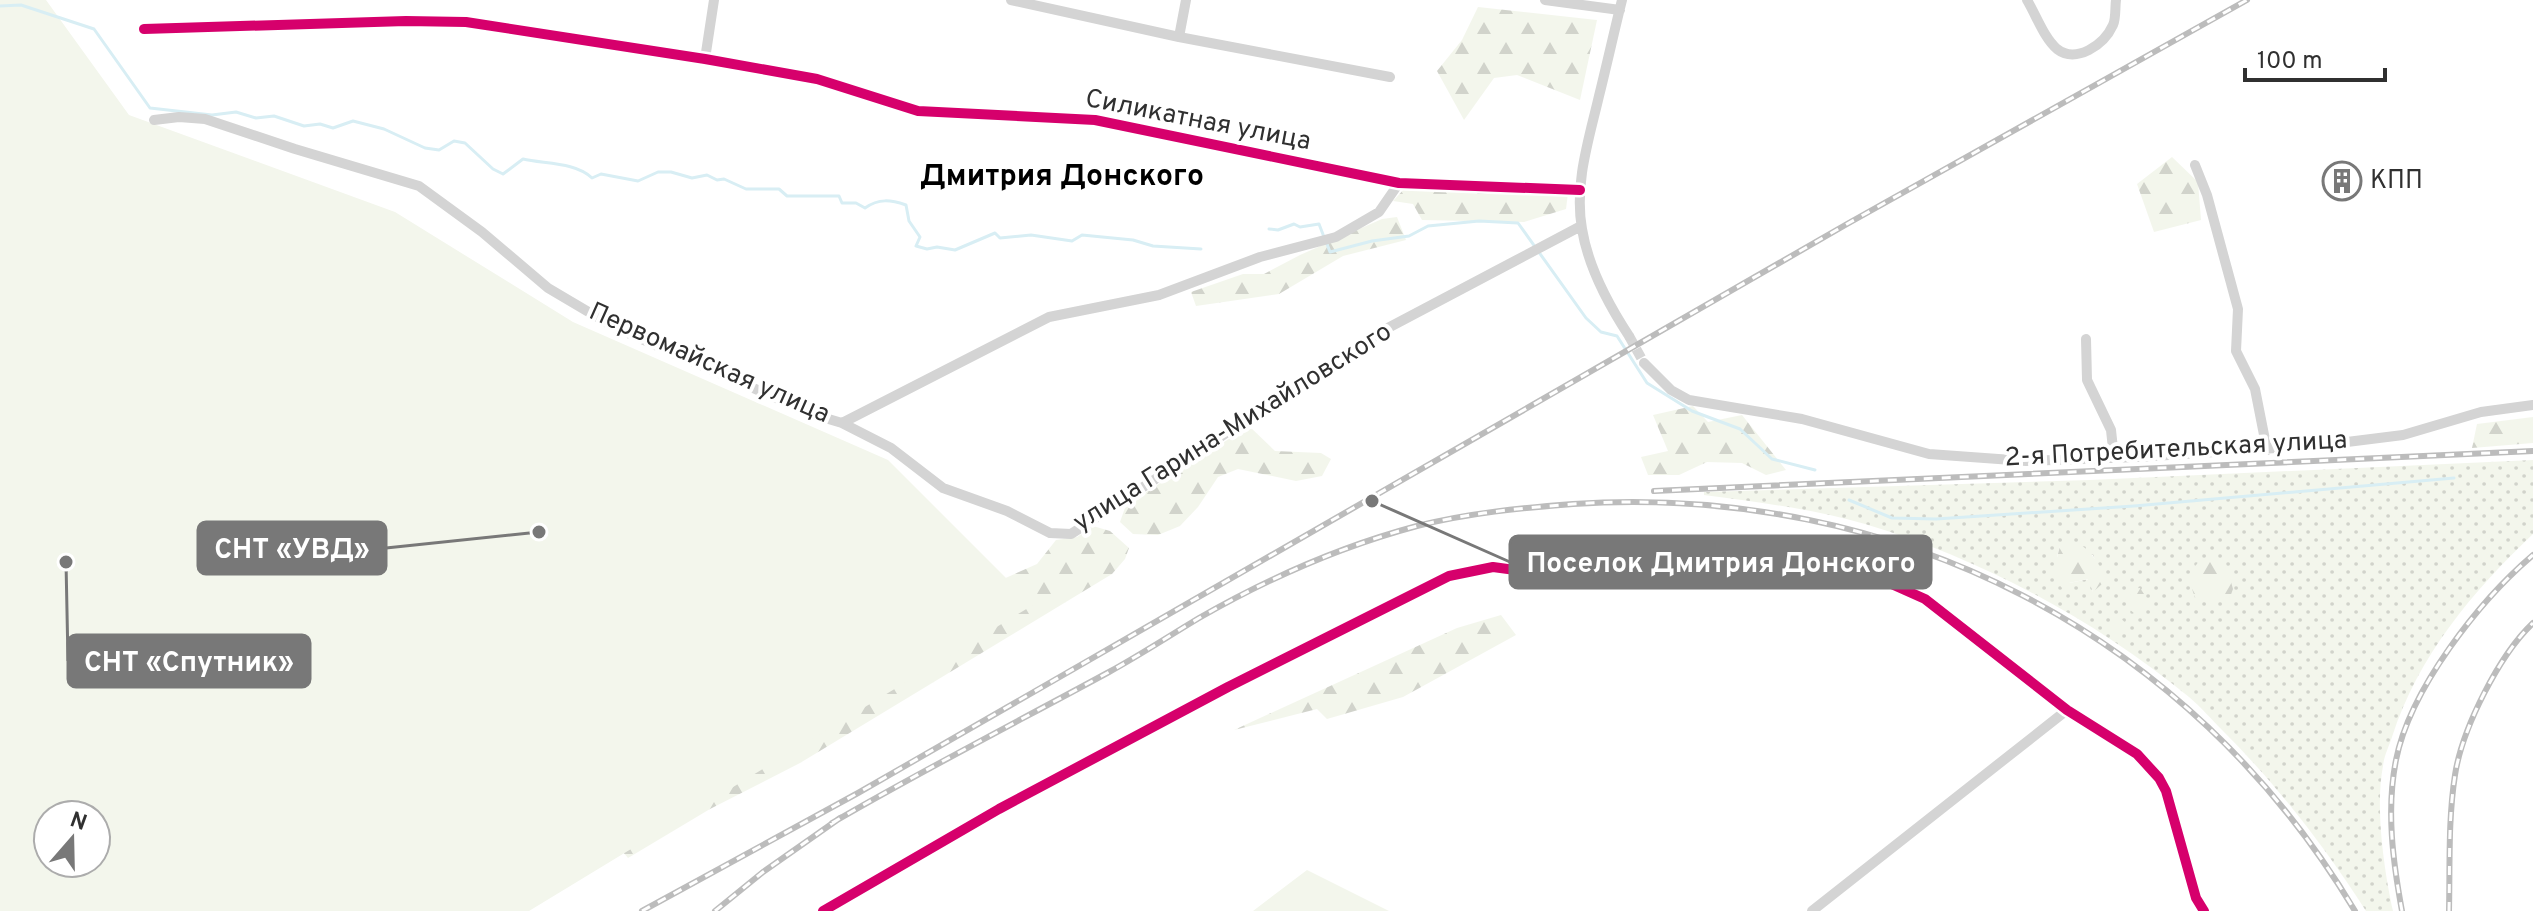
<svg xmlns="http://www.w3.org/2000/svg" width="2533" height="911" font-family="Overpass,sans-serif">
  <defs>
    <pattern id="grass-dots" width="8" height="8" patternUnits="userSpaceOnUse" patternTransform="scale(2)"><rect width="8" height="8" fill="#f3f6ec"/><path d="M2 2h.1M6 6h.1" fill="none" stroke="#d1d3cb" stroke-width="1.8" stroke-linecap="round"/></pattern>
    <pattern id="forest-firs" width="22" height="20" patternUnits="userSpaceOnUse" patternTransform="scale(2)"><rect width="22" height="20" fill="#f3f6ec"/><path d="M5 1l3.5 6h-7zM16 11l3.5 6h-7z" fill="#d1d3cb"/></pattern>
  </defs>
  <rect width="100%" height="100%" fill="#fff"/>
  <path fill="url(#grass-dots)" fill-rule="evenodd" d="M2533 460V534C2472 592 2418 656 2392 737 2389 746 2384 756 2383 766 2375 807 2384 870 2393 911H2366C2324 846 2278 786 2223 731 2212 720 2201 707 2189 697 2095 620 1982 559 1865 524 1813 509 1758 502 1704 495V492L2090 480ZM2060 546 2093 555 2097 565 2093 592 2089 579 2069 583 2057 557Z"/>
  <path fill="url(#forest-firs)" d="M1478 7 1597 20 1580 100 1517 75 1494 78 1464 120 1437 71 1462 40Z
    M2172 157 2198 182 2201 220 2154 232 2137 184Z
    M1405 188 1568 193 1566 209 1524 222 1422 220 1413 204 1393 201Z
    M1397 217 1406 240 1343 256 1279 294 1196 306 1191 292 1243 274H1264L1300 255 1382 219Z
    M1693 406 1708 422 1742 415 1786 470 1766 475 1742 463 1707 462 1679 475H1648L1641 457 1668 451 1653 415Z
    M2533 417V443L2472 448 2477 424Z
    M1249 426 1275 451 1321 453 1331 459 1322 476 1296 481 1238 469 1218 477 1198 507 1180 526 1158 535 1133 534 1120 522 1126 505Z
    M1093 526 1110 531 1129 548 1125 559 1112 574 800 763 710 809 628 858 593 817 992 584 1037 564 1056 540 1077 537Z
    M2070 542C2090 544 2095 562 2107 576L2102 584 2093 592 2088 579 2069 583 2062 588C2051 572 2056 563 2060 546Z
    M2200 560H2214L2226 564 2233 589 2229 600 2197 601C2189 587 2189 572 2200 560Z
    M2140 588 2148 600 2140 613 2135 614 2128 608 2131 589Z
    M1501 615 1516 635 1403 697 1327 719 1317 709 1234 730 1457 628Z
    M2108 627a9 9 0 1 1 18 0a9 9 0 1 1-18 0Z"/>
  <path fill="#f3f6ec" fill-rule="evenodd" d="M0 0H46L129 115 395 212 573 322 888 460 1033 605 529 911H0ZM48 815H96V863H48Z
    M1307 870 1389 911H1253Z"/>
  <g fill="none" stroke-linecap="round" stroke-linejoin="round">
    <path stroke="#d8eef4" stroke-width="3" d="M0 6 21 5 94 29 150 108 212 115 236 112 256 118 274 116 304 126 320 124 333 128 353 121 384 129 425 148 439 150 454 141 465 143 493 169 503 174 523 159C544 164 576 162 592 178L601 174 638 181 658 172H671L692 178 707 175 717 180 724 179 746 189H779L787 196H839L842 203H856L865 208C879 198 891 200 906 205L909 221 920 237 916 246 927 249 937 247 955 250 995 233 1000 238 1031 235 1072 241 1082 235 1133 240 1153 246 1201 249
      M1269 229 1278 230 1294 224 1300 227 1319 224 1324 237
      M1327 244 1330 252 1372 241 1409 236 1428 226 1479 221 1518 223 1586 318 1601 332 1617 336 1647 383 1692 411 1740 429 1772 459 1815 470
      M1849 500 1892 518 1936 519 2134 506 2454 478"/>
    <path stroke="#d6d6d6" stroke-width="10" stroke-dasharray="10 5" stroke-linecap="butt" d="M1629 336 1644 363"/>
    <path stroke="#d4d4d4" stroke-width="10" d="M1011 0 1179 37 1390 77
      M1545 0 1620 10
      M1622 0C1614 32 1607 64 1599 96 1589 139 1574 184 1582 229 1588 266 1608 304 1629 336
      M2027 0C2036 15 2044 38 2057 49 2076 64 2104 45 2113 25 2116 19 2115 7 2116 0
      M144 29 406 21 466 22 705 59 817 79 918 111 1095 120 1399 183 1580 190
      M1179 37 1186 0
      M705 59 714 0
      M154 120 179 117 205 119 295 149 419 186 482 232 548 288 614 327 815 415 842 423 1049 317 1159 295 1260 257 1336 237 1379 212 1399 183
      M2195 165 2207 195 2238 309 2236 351 2255 389 2267 450
      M2086 339 2087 380 2111 430 2114 458
      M1644 363 1671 390 1689 400 1802 419 1929 454 2026 461 2138 457 2323 445 2403 435 2481 412 2533 405
      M842 423 891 448 943 488 1007 511 1050 533 1071 534 1386 329 1581 226
      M823 911 999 809 1228 687 1449 576 1493 567 1544 574 1583 572 1669 557 1775 553 1878 578 1925 599 2067 710 2137 754 2159 778 2166 791 2196 898 2204 911
      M1812 911 2067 710"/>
    <g stroke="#bcbcbc" stroke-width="6">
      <path id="rail" d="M1654 491 2533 451
        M832 823C923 770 1017 722 1109 672 1140 655 1169 636 1199 618 1267 579 1342 546 1417 526 1468 513 1521 508 1573 504 1895 483 2189 633 2355 911
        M642 911 858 793 1847 224 2247 0
        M715 911 763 872 840 818
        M2402 911C2393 862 2386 810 2396 760 2410 689 2479 601 2533 555
        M2449 911C2450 866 2448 820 2455 775 2462 729 2499 655 2533 623"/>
    </g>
    <use href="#rail" stroke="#fff" stroke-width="3" stroke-dasharray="9" stroke-linecap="butt"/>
    <g stroke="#fff" stroke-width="15">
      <path id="cycleway" d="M144 29 406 21 466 22 705 59 817 79 918 111 1095 120 1399 183 1580 190
        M823 911 999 809 1228 687 1449 576 1493 567 1544 574 1583 572 1669 557 1775 553 1878 578 1925 599 2067 710 2137 754 2159 778 2166 791 2196 898 2204 911"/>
    </g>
    <use href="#cycleway" stroke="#d6006c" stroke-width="10"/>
  </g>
  <defs>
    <g id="building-ring" transform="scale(2)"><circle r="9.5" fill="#fff" stroke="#787878" stroke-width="1.5"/><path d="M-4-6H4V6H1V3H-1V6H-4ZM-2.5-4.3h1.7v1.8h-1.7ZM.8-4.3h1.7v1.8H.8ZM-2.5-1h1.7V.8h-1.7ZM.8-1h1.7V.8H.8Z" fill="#787878"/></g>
  </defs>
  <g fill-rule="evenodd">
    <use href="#building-ring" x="2342" y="181"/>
  </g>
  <g text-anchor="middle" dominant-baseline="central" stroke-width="8" stroke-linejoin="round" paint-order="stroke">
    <g font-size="26" fill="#303030" stroke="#fff">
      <text transform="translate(1198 121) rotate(11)">Силикатная улица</text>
      <text transform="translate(709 364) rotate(24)">Первомайская улица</text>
      <text transform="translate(1233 428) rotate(-32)">улица Гарина-Михайловского</text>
      <text transform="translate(2176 450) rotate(-3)">2-я Потребительская улица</text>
    </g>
    <g font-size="26" fill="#303030" stroke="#fff" text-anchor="start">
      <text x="2370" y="181">КПП</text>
    </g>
    <g font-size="30" font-weight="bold" fill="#000" stroke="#fff">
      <text x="1062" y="177">Дмитрия Донского</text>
    </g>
  </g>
  <path fill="none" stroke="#787878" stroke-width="3" d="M539 532L386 548M1372 501L1510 562M66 562L68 661"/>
  <g fill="#787878" stroke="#fff" stroke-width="3">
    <circle cx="539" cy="532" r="8"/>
    <circle cx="1372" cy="501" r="8"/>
    <circle cx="66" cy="562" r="8"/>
  </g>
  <g fill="#787878" stroke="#787878" stroke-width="3">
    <rect x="198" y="522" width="188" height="52" rx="8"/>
    <rect x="1510" y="536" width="421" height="52" rx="8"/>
    <rect x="68" y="635" width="242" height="52" rx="8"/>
  </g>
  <g font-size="28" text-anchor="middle" font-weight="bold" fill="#fff">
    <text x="292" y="558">СНТ «УВД»</text>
    <text x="1721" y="572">Поселок Дмитрия Донского</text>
    <text x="189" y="671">СНТ «Спутник»</text>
  </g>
  <g transform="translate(72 839) rotate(20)"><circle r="38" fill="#ffffff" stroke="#acacac" stroke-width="2"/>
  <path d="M0-6L14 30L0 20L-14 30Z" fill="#787878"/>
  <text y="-12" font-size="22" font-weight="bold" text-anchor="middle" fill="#303030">N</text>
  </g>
  <path d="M2245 68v12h140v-12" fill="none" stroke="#303030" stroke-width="4"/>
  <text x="2257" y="68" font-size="24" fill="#303030" stroke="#ffffff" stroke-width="6" paint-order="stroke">100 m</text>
</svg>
